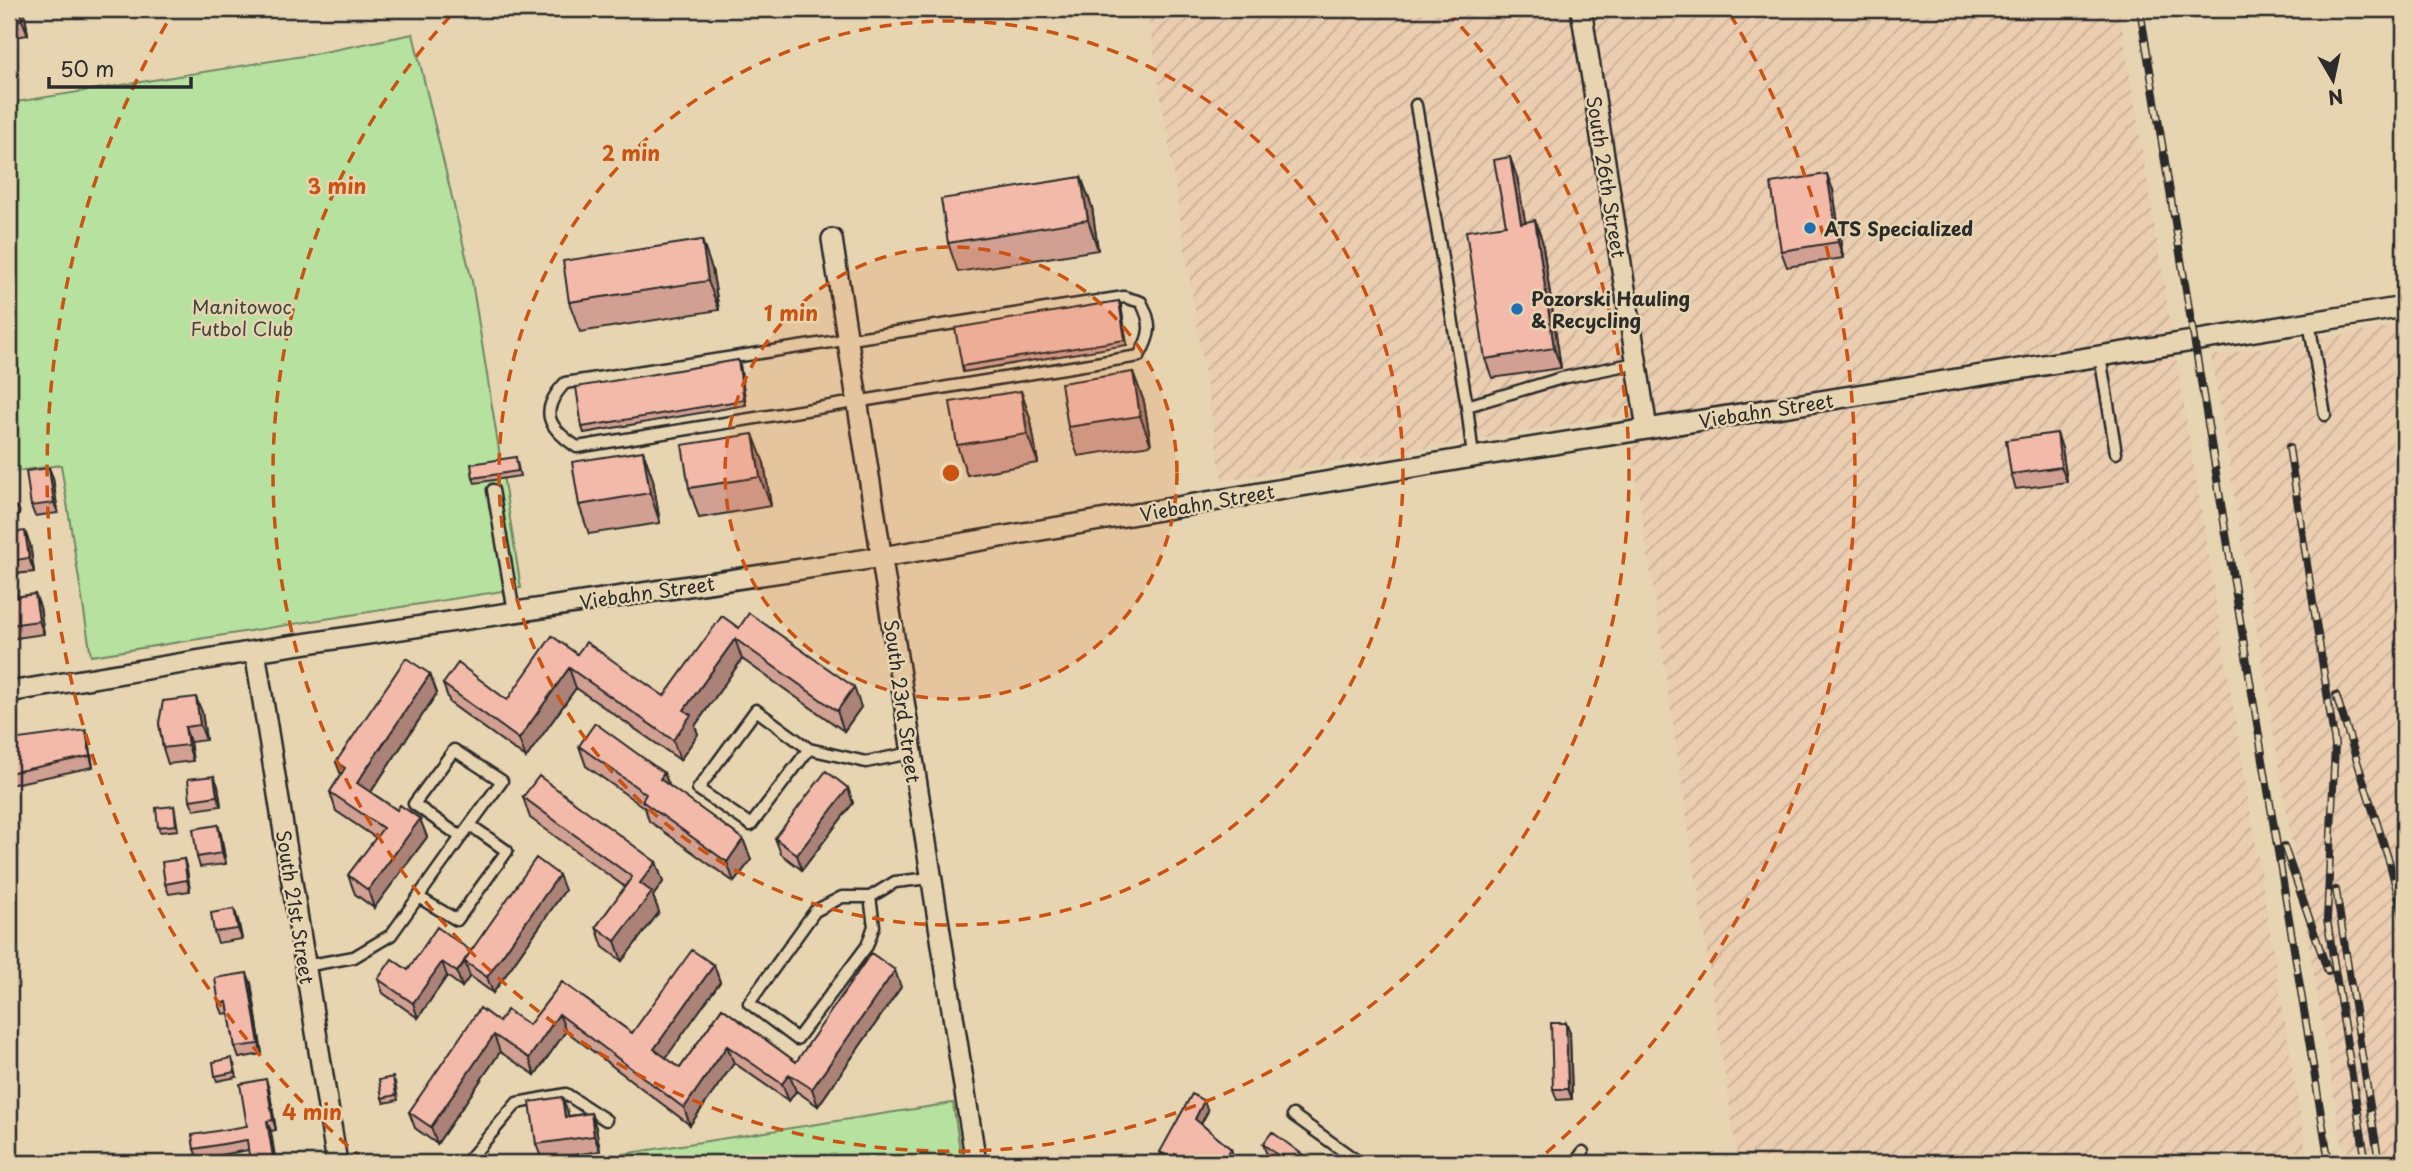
<svg xmlns="http://www.w3.org/2000/svg" width="2413" height="1172" font-family="'Playpen Sans',sans-serif">
  <defs>
    <pattern id="industrial-furrows" width="10" height="10" patternUnits="userSpaceOnUse" patternTransform="scale(1.75)"><rect width="10" height="10" fill="#ebcdb0"/><path d="M-1 1l2-2M0 10L10 0M9 11l2-2" fill="none" stroke="#cab098"/></pattern>
  </defs>
  <rect width="100%" height="100%" fill="#e7d5b2"/>
  <filter id="ink" filterUnits="userSpaceOnUse"><feTurbulence type="fractalNoise" baseFrequency=".0143" numOctaves="2"/><feDisplacementMap in="SourceGraphic" scale="14" xChannelSelector="R" yChannelSelector="G"/><feConvolveMatrix kernelMatrix="1 2 1 2 8 2 1 2 1" color-interpolation-filters="sRGB"/></filter>
  <g filter="url(#ink)">
    <path fill="url(#industrial-furrows)" d="M1147 9H2119L2308 1163H1738L1627 415 1222 481Z
      M2404 325V1163H2345L2211 356Z"/>
    <path fill="#b6e19e" stroke="#708664" stroke-width="2" d="M413 34 472 281 521 588 91 656 61 465 9 472V103L309 55Z
      M953 1103 962 1163H565L940 1105Z"/>
    <g fill="none" stroke-linecap="round" stroke-linejoin="round">
      <g stroke="#2b2b2b" stroke-width="15">
        <path id="lane" d="M1416 105 1467 406 1473 457
          M1124 297 1141 302C1153 324 1151 335 1139 356L577 447C547 427 539 411 565 383Z
          M2309 322 2325 415
          M2100 356 2116 453
          M1467 406 1562 378 1636 363
          M493 490 514 612
          M9 513 13 512
          M809 749 751 825 698 789 756 710 809 749 866 762 911 753
          M418 897 457 920 507 851 470 825
          M870 897H842L815 911 749 1003 797 1039 867 946 874 926 870 897 895 882 930 878
          M305 966 354 957 391 935 461 837 502 781 454 750 414 804 461 837
          M1293 1115 1360 1163
          M466 1163 517 1103 566 1094 606 1120
          M1575 1163 1583 1152"/>
      </g>
      <g stroke="#2b2b2b" stroke-width="24">
        <path id="street" d="M1581 9 1647 429
          M832 239 976 1163
          M255 651 337 1163
          M9 692 255 651 882 557 1473 457 2404 307"/>
      </g>
      <use href="#lane" stroke="#e7d5b2" stroke-width="10"/>
      <use href="#street" stroke="#e7d5b2" stroke-width="19"/>
      <g stroke="#2b2b2b" stroke-width="8">
        <path id="rail" d="M2140 9 2329 1163
          M2289 447 2335 745 2327 919 2366 1163
          M2336 695 2390 864 2404 919
          M2284 846 2328 972
          M2336 890 2379 1163"/>
      </g>
      <use href="#rail" stroke="#e7d5b2" stroke-width="5" stroke-dasharray="16" stroke-linecap="butt"/>
    </g>
    <path fill="#d1a092" stroke="#2b2b2b" stroke-width="2" d="M9 9H24L28 35 9 38Z
      M1081 177 1092 207 1098 250 958 272 948 243Z
      M1517 177 1525 222 1542 240 1561 368 1492 378 1485 359 1506 225Z
      M1833 190 1843 258 1787 267 1781 251Z
      M712 269 719 310 580 332 569 302Z
      M1119 301 1121 306 1127 345 963 372 962 366Z
      M738 360 740 365 746 405 584 433 582 427Z
      M1133 372 1144 402 1151 445 1078 456 1068 427Z
      M1021 391 1031 421 1038 463 967 475 957 445Z
      M2062 448 2067 482 2016 489 2011 474Z
      M643 451 653 480 660 523 589 534 579 505Z
      M517 462 520 476 475 483 473 478Z
      M764 463 771 506 699 518 689 488Z
      M49 468 53 478 58 513 35 516 31 506Z
      M9 533 30 544 34 572 14 574 17 597 35 594 40 607 44 634 9 639Z
      M739 628 861 707 844 731 742 659 695 726 698 734 680 760 576 688 526 758 450 703 443 684 507 700 577 654 664 696Z
      M430 674 437 693 371 792 397 810 420 819 427 837 374 908 355 894 348 875 376 838 336 811 330 792 341 775 336 762Z
      M202 712 206 740 190 742 193 761 168 764 163 748 159 723Z
      M9 731H10L13 740 89 741 93 767 9 785Z
      M579 746 664 773 670 787 743 839 751 860 734 882 649 821 645 808 586 766Z
      M214 776 218 786 221 806 194 810 190 800Z
      M848 788 853 803 802 870 781 854 775 838Z
      M523 797 656 862 663 882 653 896 659 912 622 961 603 947 596 927 625 887 530 818Z
      M174 806 175 811 178 830 160 832 158 827Z
      M218 825 221 835 226 864 200 867 197 857Z
      M184 859 187 870 190 891 169 894 165 884Z
      M565 890 493 993 470 976 462 987 447 976 418 1018 383 993 378 979 471 951Z
      M234 909 238 920 242 939 218 943 214 932Z
      M714 965 720 982 665 1058 680 1068 722 1008 796 1062 901 987 818 1106 796 1091 789 1101 734 1063 690 1125 566 1031 535 1075 500 1052 437 1144 415 1128 409 1112 499 1022 529 1025 562 982 632 1033Z
      M251 983 262 1054 239 1058 235 1047 229 1013 223 1014 219 1004Z
      M1566 1023 1570 1033 1572 1099 1557 1100 1553 1089Z
      M234 1064 237 1077 217 1081 215 1076Z
      M395 1082 398 1100 384 1103 382 1098Z
      M269 1089 276 1130 271 1131 248 1150 198 1159 194 1149 247 1126Z
      M1208 1111 1201 1124 1231 1149 1235 1160 1233 1163H1166L1164 1162 1160 1152Z
      M568 1113V1116L591 1113 596 1128 600 1151 542 1160 536 1144Z
      M1263 1144 1314 1163H1278L1267 1155Z"/>
    <path fill="#aa8277" stroke="#2b2b2b" stroke-width="2" d="M21 9H24L28 35 22 20Z
      M1510 157 1517 177 1529 242 1521 223Z
      M1827 174 1833 190 1843 258 1838 242Z
      M1081 177 1092 207 1098 250 1088 220Z
      M1535 220 1542 240 1561 368 1554 348Z
      M702 240 712 269 719 310 708 281Z
      M1119 301 1121 306 1127 345 1125 340Z
      M738 360 740 365 746 405 744 400Z
      M1133 372 1144 402 1151 445 1140 416Z
      M1021 391 1031 421 1038 463 1027 434Z
      M2057 433 2062 448 2067 482 2061 467Z
      M753 434 764 463 771 506 760 477Z
      M643 451 653 480 660 523 650 493Z
      M49 468 53 478 58 513 54 503Z
      M25 531 30 544 34 572 29 558Z
      M9 561 14 574 19 610 14 597Z
      M35 594 40 607 44 634 39 621Z
      M735 639 742 659 695 726 698 734 680 760 673 740 684 710Z
      M569 668 576 688 526 758 519 739Z
      M430 674 437 693 364 802 357 783Z
      M854 687 861 707 844 731 837 711Z
      M196 697 202 712 206 740 200 725Z
      M185 727 190 742 193 761 188 745Z
      M86 730 89 741 93 767 90 756Z
      M664 773 672 793 660 779Z
      M214 776 218 786 221 806 217 796Z
      M848 788 853 803 802 870 797 855Z
      M420 819 427 837 374 908 368 890Z
      M218 825 221 835 226 864 222 853Z
      M743 839 751 860 734 882 727 862Z
      M184 859 187 870 190 891 187 880Z
      M656 862 663 882 653 896 659 912 622 961 615 941 640 883Z
      M559 875 565 890 493 993 487 977Z
      M234 909 238 920 242 939 238 929Z
      M442 962 447 976 418 1018 413 1003Z
      M465 962 470 976 462 987 457 972Z
      M714 965 720 982 660 1066 654 1049Z
      M895 970 901 987 818 1106 812 1089Z
      M247 973 251 983 262 1054 259 1044Z
      M559 1014 566 1031 535 1075 529 1058Z
      M1566 1023 1570 1033 1572 1099 1568 1089Z
      M494 1035 500 1052 437 1144 431 1127Z
      M727 1046 734 1063 690 1125 684 1108Z
      M789 1074 796 1091 789 1101 782 1084Z
      M266 1079 269 1089 276 1130 273 1120Z
      M562 1097 568 1113 570 1132 565 1117Z
      M1204 1101 1208 1111 1198 1129 1195 1119Z
      M591 1113 596 1128 600 1151 594 1136Z
      M267 1121 271 1131 276 1163H274Z
      M1231 1149 1235 1160 1233 1163H1222Z
      M1175 1154 1179 1163H1175L1173 1159Z"/>
    <path fill="#f3baaa" stroke="#2b2b2b" stroke-width="2" d="M9 9H21L22 20 9 22Z
      M1510 157 1521 223 1535 220 1554 348 1485 359 1466 231 1506 225 1494 160Z
      M1827 174 1838 242 1781 251 1771 183Z
      M1081 177 1088 220 948 243 941 199Z
      M702 240 708 281 569 302 563 261Z
      M1119 301 1125 340 962 366 955 328Z
      M738 360 744 400 582 427 576 387Z
      M1133 372 1140 416 1068 427 1061 383Z
      M1021 391 1027 434 957 445 950 402Z
      M2057 433 2061 467 2011 474 2006 440Z
      M753 434 760 477 689 488 682 445Z
      M643 451 650 493 579 505 572 462Z
      M516 457 518 471 473 478 471 464Z
      M49 468 54 503 31 506 26 471Z
      M25 531 29 558 9 561 14 597 35 594 39 621 9 625V533Z
      M749 613 854 687 837 711 735 639 684 710 691 715 673 740 569 668 519 739 443 684 458 663 507 700 552 636 577 654 586 642 664 696 722 616 739 628Z
      M406 658 430 674 357 783 397 810 400 805 420 819 368 890 348 875 383 828 330 792 345 768 336 762Z
      M196 697 200 725 185 727 188 745 163 748 159 723 163 701Z
      M595 723 664 773 660 779 743 839 727 862 642 801 646 794 579 746Z
      M86 730 90 756 9 773V731H10L12 740Z
      M826 771 848 788 797 855 775 838Z
      M214 776 217 796 190 800 188 779Z
      M539 776 656 862 640 883 652 892 615 941 596 927 632 877 523 797Z
      M174 806 176 825 158 827 156 808Z
      M218 825 222 853 197 857 193 829Z
      M536 858 559 875 487 977 464 961Z
      M184 859 187 880 165 884 162 862Z
      M234 909 238 929 214 932 211 913Z
      M437 927 471 951 457 972 442 962 413 1003 378 979 392 959 408 970Z
      M692 950 714 965 654 1049 680 1068 722 1008 796 1062 871 953 895 970 812 1089 789 1074 782 1084 727 1046 684 1108 559 1014 529 1058 494 1035 431 1127 409 1112 480 1008 499 1022 507 1010 529 1025 562 982 632 1033Z
      M247 973 259 1044 235 1047 227 1002 219 1004 215 978Z
      M1551 1023H1566L1568 1089H1553Z
      M232 1058 235 1072 215 1076 213 1062Z
      M393 1077 396 1095 382 1098 379 1080Z
      M266 1079 273 1120 267 1121 274 1163H250L247 1140 194 1149 192 1135 247 1126 240 1084Z
      M1192 1094 1204 1101 1195 1119 1231 1149 1222 1163H1190L1175 1154 1173 1159 1160 1152Z
      M562 1097 565 1117 591 1113 594 1136 536 1144 530 1102Z
      M1272 1132 1314 1163H1288L1263 1144Z
      M1061 1153 1074 1163H1053Z"/>
  </g>
  <circle cx="951" cy="473" r="226" fill="#cc5211" fill-opacity=".12"/>
  <g fill="none" stroke="#cc5211" stroke-width="3.5" stroke-dasharray="12 9">
    <circle cx="951" cy="473" r="226"/>
    <circle cx="951" cy="473" r="452"/>
    <path d="M1447 11A678 678 0 1 1 455 11"/>
    <path d="M364 1160A904 904 0 0 1 172 14M1730 14A904 904 0 0 1 1538 1160"/>
  </g>
  <g fill="#1f6fb2" stroke="#e7d5b2" stroke-width="2.5">
    <circle cx="1810" cy="228" r="7"/>
    <circle cx="1517" cy="309" r="7"/>
  </g>
  <g text-anchor="middle" dominant-baseline="central" stroke-width="5" stroke-linejoin="round" paint-order="stroke">
    <g font-size="19" fill="#2b2b2b" stroke="#e7d5b2">
      <text transform="translate(1607 177) rotate(81)">South 26th Street</text>
      <text transform="translate(1766 410) rotate(-9)">Viebahn Street</text>
      <text transform="translate(1207 502) rotate(-10)">Viebahn Street</text>
      <text transform="translate(647 592) rotate(-8)">Viebahn Street</text>
      <text transform="translate(903 701) rotate(82)">South 23rd Street</text>
      <text transform="translate(296 907) rotate(81)">South 21st Street</text>
    </g>
    <g font-size="19" font-weight="bold" fill="#2b2b2b" stroke="#e7d5b2" text-anchor="start">
      <text x="1824" y="228">ATS Specialized</text>
      <text x="1531" y="298">Pozorski Hauling<tspan x="1531" dy="22">&amp; Recycling</tspan></text>
    </g>
    <g font-size="19" fill="#40463c" stroke="#e7d5b2">
      <text x="242" y="306">Manitowoc<tspan x="242" dy="22">Futbol Club</tspan></text>
    </g>
  </g>
  <circle cx="951" cy="473" r="10" fill="#cc5211" stroke="#e7d5b2" stroke-width="3.5"/>
  <g font-size="21" text-anchor="middle" font-weight="bold" fill="#cc5211" stroke="#e7d5b2" stroke-width="5" stroke-linejoin="round" paint-order="stroke">
    <text x="631" y="161">2 min</text>
    <text x="337" y="194">3 min</text>
    <text x="791" y="321">1 min</text>
    <text x="312" y="1120">4 min</text>
  </g>
  <rect width="2413" height="1172" fill="none" stroke="#e7d5b2" stroke-width="35"/>
  <rect x="18" y="18" width="2378" height="1137" fill="none" stroke="#2b2b2b" stroke-width="2.5" filter="url(#ink)"/>
  <g transform="translate(2333 80) rotate(171)" stroke="#e7d5b2" stroke-width="5" paint-order="stroke">
  <path d="M0-5L12 26L0 18L-12 26Z" fill="#2b2b2b"/>
  <text y="-10" font-size="19" font-weight="bold" text-anchor="middle" fill="#2b2b2b">N</text>
  </g>
  <path d="M49 77v10h142v-10" fill="none" stroke="#2b2b2b" stroke-width="3.5"/>
  <text x="60" y="77" font-size="21" fill="#2b2b2b" stroke="#e7d5b2" stroke-width="5" paint-order="stroke">50 m</text>
</svg>
